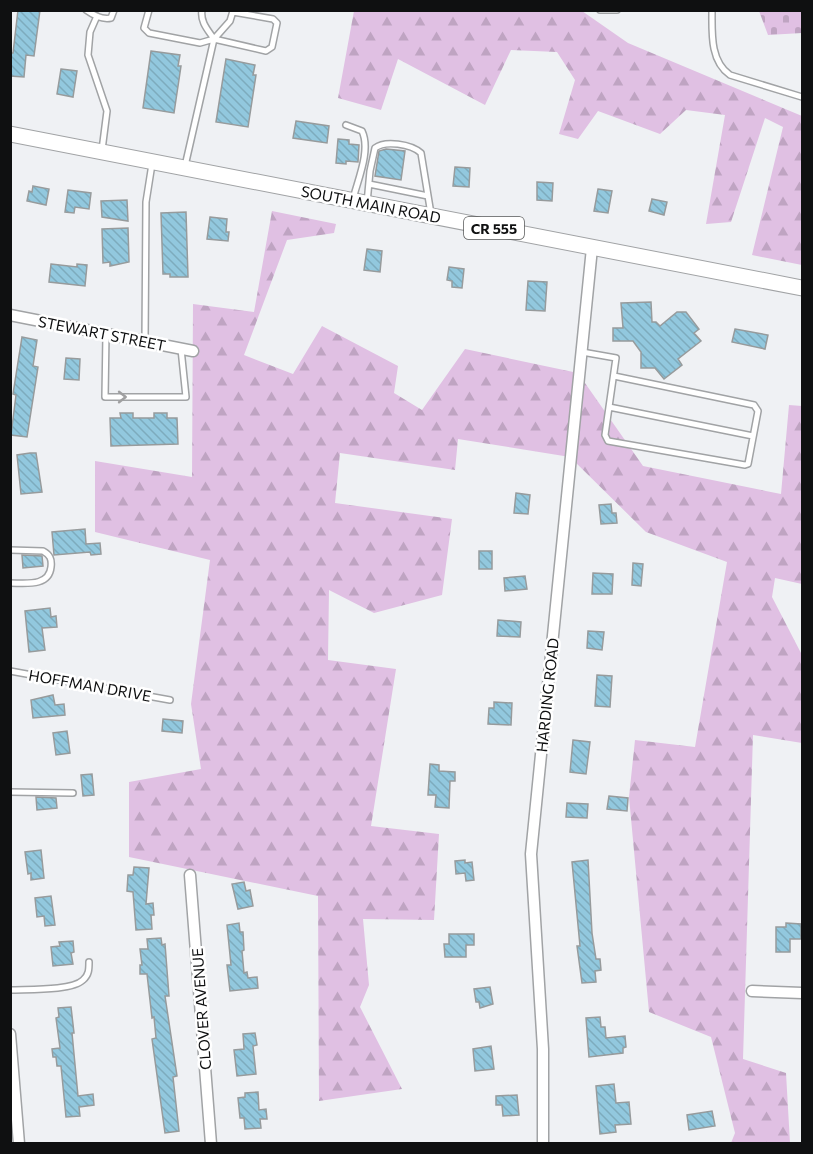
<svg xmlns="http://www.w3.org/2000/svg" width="813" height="1154" font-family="Commissioner,sans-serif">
  <defs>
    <pattern id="forest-firs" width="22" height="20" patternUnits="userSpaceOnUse" patternTransform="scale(1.5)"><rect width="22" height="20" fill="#e0c0e3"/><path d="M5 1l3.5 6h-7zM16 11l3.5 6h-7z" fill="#bfa4c2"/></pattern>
    <pattern id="cemetery-stones" width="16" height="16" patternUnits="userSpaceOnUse" patternTransform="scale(1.5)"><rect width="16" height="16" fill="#e0c0e3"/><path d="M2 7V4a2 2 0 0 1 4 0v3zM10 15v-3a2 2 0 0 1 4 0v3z" fill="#bfa4c2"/></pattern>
    <pattern id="building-back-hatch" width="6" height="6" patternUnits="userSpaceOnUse" patternTransform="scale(1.5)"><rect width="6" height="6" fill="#92c8de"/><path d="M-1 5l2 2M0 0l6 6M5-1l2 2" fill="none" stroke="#7dabbd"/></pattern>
  </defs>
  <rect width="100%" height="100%" fill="#eff1f4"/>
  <path fill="url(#forest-firs)" d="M354 11H582L628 43 802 116V265L752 255 783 127 765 118 731 222 706 224 725 115 686 110 660 134 598 111 578 139 559 134 575 80 557 52 511 50 485 105 398 59 381 110 338 98Z
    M272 211 336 224 334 233 287 240 244 355 293 374 322 326 398 366 394 393 422 410 465 349 578 373 643 466 781 494 789 405 802 406V584L775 578 772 597 802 655V743L753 735 743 1059 786 1073 790 1143H731L735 1133 711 1037 649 1012 629 797 635 740 695 747 727 562 646 532 570 457 458 439 455 470 340 453 335 503 452 519 442 595 374 613 329 590 328 660 396 669 371 826 439 834 434 920 363 919 369 985 360 1007 402 1089 319 1101 318 896 129 857V782L201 769 191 704 210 560 95 532V461L192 477 193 304 254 312Z"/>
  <path fill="url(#cemetery-stones)" d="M759 11H802V33L768 35Z"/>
  <path fill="url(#building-back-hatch)" stroke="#979b9c" stroke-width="1.5" d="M18 10H40L34 56 26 55 24 77 10 76V53H13Z
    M151 51 180 55 178 66H181L174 113 143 108Z
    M226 59 255 65 253 75H256L248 127 216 122Z
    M61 69 77 71 73 97 57 94Z
    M296 121 329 126 327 143 293 138Z
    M338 139 349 140V144L359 145 358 162 346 161V164L336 163Z
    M386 149 405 151 401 180 375 176 379 151Z
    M455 167 470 168 469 187 453 186Z
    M537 182 553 183 552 201 537 200Z
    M33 186 49 189 46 205 27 201 29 191 32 192Z
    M598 189 612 191 608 213 594 211Z
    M68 190 91 193 89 209 75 207 74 213 65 212Z
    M652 199 667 202 664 215 649 211Z
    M127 200 128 221 102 217 101 201Z
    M186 212 188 277H170V274H163L161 213Z
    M210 217 227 219 226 232H229L228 241 207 239Z
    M128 228 129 262 110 266V262L103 263 102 229Z
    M367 249 382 251 380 272 364 270Z
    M51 264 77 267V264L87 265 85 286 49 282Z
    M449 267 464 269 462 288 452 287V281L447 280Z
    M528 281 547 282 545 311 526 310Z
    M651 302 652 322H656L660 326 677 312H686L699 329 694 333 701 341 678 359 682 365 664 379 655 368H641V352L633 341H613V328H623L621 303Z
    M735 329 768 335 765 349 732 342Z
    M22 337 37 340 33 366 38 367 27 437 11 435 16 395 13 394Z
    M66 358 80 359 79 380 64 379Z
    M120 413H133V418H154V413H167V418H177L178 444 111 446 110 418H121Z
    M30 453H36L42 492 21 494 17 455Z
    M516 493 530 495 528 514 514 513Z
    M611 504 612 513H616L617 523 601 524 599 505Z
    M85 529 86 544 100 543 101 554 91 555 90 552 54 555 52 532Z
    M479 551H492V569H479Z
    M22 555 42 556 43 566 23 568Z
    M633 563 643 564 641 586 632 585Z
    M593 573 613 574 612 594H592Z
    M525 576 527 589 505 591 504 578Z
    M50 608 51 617 56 616 57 627 42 628 45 650 29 652 25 611Z
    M498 620 521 622 520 637 497 636Z
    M588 631 604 632 602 650 587 648Z
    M597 675 612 676 610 707 595 706Z
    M53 695 55 705 64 704 65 715 33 718 31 700Z
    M494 702 512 703 511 725 488 724 489 708H494Z
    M163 719 183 721 182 733 162 731Z
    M67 731 70 753 56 755 53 733Z
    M573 740 590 742 586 774 570 772Z
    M430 764 439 765V771L455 772V781H450L449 808 435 807 436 795H428Z
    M92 774 94 795 83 796 81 775Z
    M609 796 628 798 627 811 607 809Z
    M36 797 56 798 57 808 37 810Z
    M567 803 588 804 587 818 566 817Z
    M41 850 44 878 31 880V873L28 874 25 852Z
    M465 860V863L472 862 474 880 466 881 465 873 456 874 455 861Z
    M588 860 592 933 596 959H600L601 970 595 971 596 982 582 983 577 946H580L572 862Z
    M134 867 149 868 146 904 153 903 154 915H151L152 929 136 930 133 892 127 891 128 875H133Z
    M244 882 246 891 250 890 253 906 238 909 232 884Z
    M51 896 55 925 45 926 44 916 37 917 35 898Z
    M239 923 240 932H243L244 950 242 951 244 973 247 972 248 978 257 977 258 988 230 991 227 965H231L227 925Z
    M786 923 801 924V939H790V952H776V927H786Z
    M449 934H474V945H466V957H445L444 944H449Z
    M161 938 162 945 165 944 169 996H165L177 1076 173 1077 179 1131 165 1133 152 1039 156 1038 154 1017 152 1018 147 974H140V965H142L140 949H148L147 939Z
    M73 941 74 952 71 953 73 964 53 966 51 947 60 946 59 942Z
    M490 987 493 1004 480 1008 479 1002H476L474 989Z
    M71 1007 74 1033H72L78 1096 93 1094 94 1105 79 1107 80 1116 66 1117 61 1066H57L56 1057H53L52 1049 60 1048 56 1018 59 1017 58 1008Z
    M600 1017 601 1027H605L606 1038 625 1036 626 1047 623 1048V1053L589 1057 586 1018Z
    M255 1033 257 1045 253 1046 256 1074 237 1076 234 1050 244 1049 243 1034Z
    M491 1046 494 1069 475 1071 473 1049Z
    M614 1084 616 1103 629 1102 631 1124 615 1125 616 1132 600 1134 596 1086Z
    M258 1092 259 1110 266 1109 267 1119H260L261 1128 245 1129 244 1118H240L238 1098 245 1097V1093Z
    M517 1095 519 1115 503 1116 502 1105H496V1096Z
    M712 1111 715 1126 689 1130 687 1115Z"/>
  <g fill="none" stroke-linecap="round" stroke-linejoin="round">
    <g stroke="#a1a3a5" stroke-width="8">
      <path id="service" d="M86 10C93 15 102 20 111 18L114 10
        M149 10 144 28 149 33 200 43 214 39 266 51 272 47 277 23 273 19 233 12
        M202 10C200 22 208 30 214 39
        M600 10H617
        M712 10C712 33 710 61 730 75L802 97
        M97 16 90 32 88 55 107 111 102 150
        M346 125 362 131C371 150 358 179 353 199
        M185 166 214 39 230 21 233 11
        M369 184 428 196
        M367 203 370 171 375 148C385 140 411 144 421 153L431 214
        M106 334 105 397H186L181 349
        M145 342 146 202 152 164
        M582 352 616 358 605 435 608 441 745 465 748 464 758 411 754 405 614 376
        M609 407 753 436
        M10 550 43 551C50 555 52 559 51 567 49 587 25 583 10 583
        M10 671 170 700
        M10 792 73 793
        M10 990C27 989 72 991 83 980 89 975 89 969 89 962"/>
    </g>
    <g stroke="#a1a3a5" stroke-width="13">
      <path id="minor" d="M10 315 193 351
        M190 875 211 1144
        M752 991 802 993
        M10 1034 19 1144
        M543 1144V1049L531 854 592 248"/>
    </g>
    <g stroke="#a1a3a5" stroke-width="17">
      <path id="primary" d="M10 134 802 288"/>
    </g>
    <use href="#service" stroke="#fff" stroke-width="5"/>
    <use href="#minor" stroke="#fff" stroke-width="10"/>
    <use href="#primary" stroke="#fff" stroke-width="15"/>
  </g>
  <defs><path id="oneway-chevron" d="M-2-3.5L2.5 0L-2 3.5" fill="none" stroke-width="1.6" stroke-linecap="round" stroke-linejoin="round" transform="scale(1.5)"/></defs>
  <use stroke="#9f9fa0" href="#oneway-chevron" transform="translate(122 397)"/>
  <g text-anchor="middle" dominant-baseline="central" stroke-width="5" stroke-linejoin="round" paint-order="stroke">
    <rect fill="#fff" stroke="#575858" stroke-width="1.5" x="464" y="217" width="60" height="22" rx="4.5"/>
    <g font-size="14" font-weight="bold" fill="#0f1011">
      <text x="494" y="228">CR 555</text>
    </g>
    <g font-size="15" fill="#0f1011" stroke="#fff">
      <text transform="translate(371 204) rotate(11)">SOUTH MAIN ROAD</text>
      <text transform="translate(102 333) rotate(11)">STEWART STREET</text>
      <text transform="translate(90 685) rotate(10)">HOFFMAN DRIVE</text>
      <text transform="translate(547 695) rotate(-84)">HARDING ROAD</text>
      <text transform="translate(201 1009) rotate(-94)">CLOVER AVENUE</text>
    </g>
  </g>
  <rect width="813" height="1154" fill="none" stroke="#0f1011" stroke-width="24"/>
</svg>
